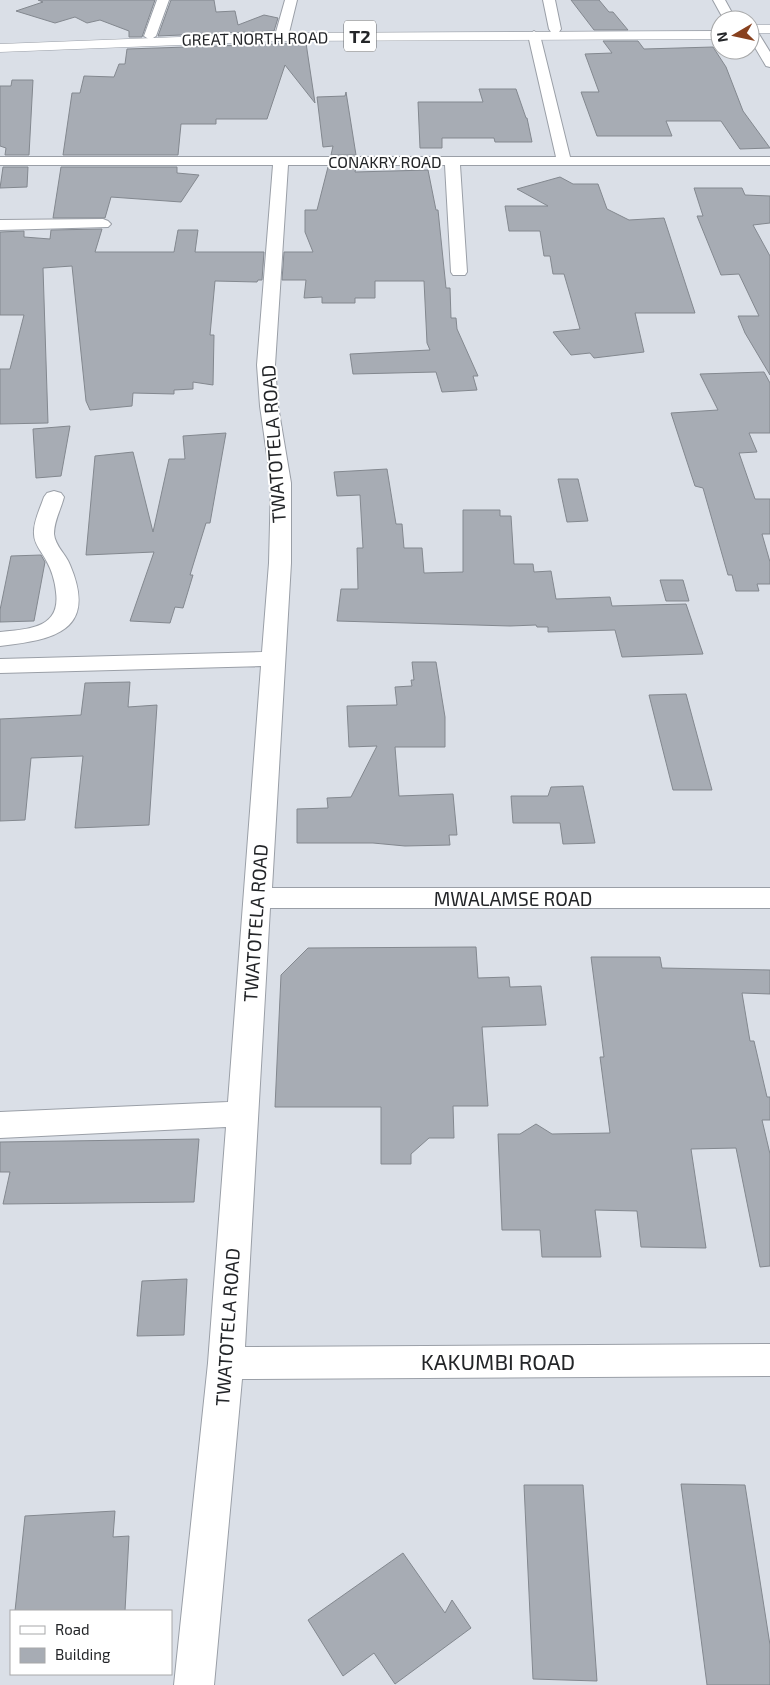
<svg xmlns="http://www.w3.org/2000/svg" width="770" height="1685" font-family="'Exo 2',sans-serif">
  <rect width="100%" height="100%" fill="#dadfe7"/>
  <path fill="#a7acb4" stroke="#83888f" d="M38 0H155L142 37H129V31L100 20 87 23 75 17 55 23 16 11 43 2Z
    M171 0H214L216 12 235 11 238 25 264 15 278 18 274 31 158 36Z
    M571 0H599L609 12H613L628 30H594Z
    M603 41H638L644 49 713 47 726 67 743 111 770 148 740 149 721 121H666L672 136H597L581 92H599L585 54 612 53Z
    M306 43 315 103 285 65 267 119H216V124H181L178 155H63L72 93H80L84 76 114 77 119 64H125L127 49Z
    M12 80H33L29 155H5L6 148 0 146V86H11Z
    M479 89H516L526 118H527L532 142H495L494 138H442V148H420L418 102H483Z
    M346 92 356 155H331L333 146 323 147 317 97 345 96Z
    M3 167H28L27 187 0 188Z
    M61 167H177V173L199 175 181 202 111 197 105 218H53Z
    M328 167H356L355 172 428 170 436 210H438L446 288H450L451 318H456L457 329 478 376H473L477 390 442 392 436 372 353 374 350 354 430 350 427 343 424 281H375V298H355V303H322V297L304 298 306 280H282L284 252H313L305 232V210H317Z
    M560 177 573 184H598L607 209 629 220 664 218 695 313H635L644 352 594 358 590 353 571 355 553 332 580 329 564 274H553L550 256H544L540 231H509L505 206H548L517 189Z
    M694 188H742L745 195 770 196V223L753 225 770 256V375L745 333 738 316H759L739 274 721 275 697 216H703Z
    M102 229 95 252H174L178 230H198L195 252H264L262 280H258L257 282 215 281 210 335H214L213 385 193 382V389L174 390V394L133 393 132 406 90 410 86 401 72 266 43 268 48 423 0 424V369H10L24 315H0V232L24 231V237L50 239 51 230Z
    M764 372 770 383V433H749L757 452 739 453 755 499H770V534H762L770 562V584H757L759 591H736L732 575H728L703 488 695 486 671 413 718 410 700 374Z
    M70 426 61 476 36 478 33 429Z
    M226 433 210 523H206L190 575H193L183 608 175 607 170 623 130 621 154 552 86 555 95 456 133 452 153 532 169 459H185L183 436Z
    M387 469 396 524H402L404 548H422L424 573 463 572V510H500V516H511L514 564H533L534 572 551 571 556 599 610 597 612 606 686 604 703 654 622 657 615 630 548 632V627H537L536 625 510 626 337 621 341 589H358L357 548H363L360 495 337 496 334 472Z
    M558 479H578L588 521 567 522Z
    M41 555 45 562 34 621 0 622V610L11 556Z
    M660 580H683L689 601H666Z
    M412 662H436L445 717V747H395L399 796 453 794 457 835H449L450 845 405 846 373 843H297V809L328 808 327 798 351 797 377 746 349 747 347 706 397 705 395 687 412 686 411 680H414Z
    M130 682 128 707 157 705 149 825 75 828 83 756 31 758 25 820 0 821V719L81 715 85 683Z
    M686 694 703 757 712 790H673L649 695Z
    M583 786 595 843 563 844 560 823H513L511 796H548L551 787Z
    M476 947 478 978 509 977 510 987 541 986 546 1025 482 1027 488 1106H453L454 1138H429L411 1154V1164H381V1107H275L281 975 308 948Z
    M591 957H660L662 968 770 970V994L742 993 750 1041H754L767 1097H770V1120H762L770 1154V1266L760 1267 736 1148 691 1149 706 1248 641 1247 637 1211 595 1210 601 1257H542L540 1230H502L498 1134H520L536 1124 552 1134 610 1133 600 1057H604Z
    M199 1139 194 1202 3 1204 10 1172H0V1142Z
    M187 1279 184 1335 137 1336 142 1281Z
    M681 1484 745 1485 770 1645V1685H707Z
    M524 1485H583L597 1681 533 1679Z
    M115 1511 113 1537 129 1536 125 1611H15L25 1516Z
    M403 1553 445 1613 452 1600 471 1628 395 1684 374 1653 343 1676 308 1620Z"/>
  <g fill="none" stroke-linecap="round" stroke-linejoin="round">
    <g stroke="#9a9fa7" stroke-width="2">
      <path id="minor" d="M157 0H169L156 36 150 40 144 36Z
        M285 0H297L288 37 282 41 278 40 276 32Z
        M543 0H555L561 29 559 32H551L549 29Z
        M713 0H725L736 20H724Z
        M750 25 754 26 770 52V67L766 66 750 39Z
        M534 31 540 35 570 157H770V165H460L467 272 465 275H453L451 272 445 165H288L275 365 278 406 291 483V563L272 888H770V908H270L245 1347 770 1344V1376L242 1379 214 1685H174L208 1363 226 1127 0 1138V1112L228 1102 261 666 0 673V659L262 652 269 563 271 483 260 406 257 365 273 165H0V157H556L528 35Z
        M103 219 108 221 111 224 108 227 0 230V220Z
        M54 491 61 493 64 497C61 509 54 521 54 534 55 546 66 554 70 565 98 631 54 640 0 646V632C28 629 61 629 56 592 55 582 52 571 47 562 43 553 34 545 34 534 33 522 40 509 44 497L47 493Z"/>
    </g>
    <g stroke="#9a9fa7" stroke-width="1">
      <path id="major" d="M750 25H770V33H750Z
        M720 31V39L282 41 0 52V44L282 33Z"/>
    </g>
    <use href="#minor" fill="#fff" fill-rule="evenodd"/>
    <use href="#major" fill="#fff" fill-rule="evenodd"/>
  </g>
  <g text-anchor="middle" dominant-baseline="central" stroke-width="4" stroke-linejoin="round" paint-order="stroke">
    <g font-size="16" fill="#232528" stroke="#fff">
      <text transform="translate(255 38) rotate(-1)">GREAT NORTH ROAD</text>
      <text x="385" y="161">CONAKRY ROAD</text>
    </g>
    <rect fill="#fff" stroke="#656668" stroke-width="1" x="344" y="20.5" width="32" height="31" rx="4"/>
    <g font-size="18" font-weight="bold" fill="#232528">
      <text x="360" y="36">T2</text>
    </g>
    <g font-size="19" fill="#232528" stroke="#fff">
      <text transform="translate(273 444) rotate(-94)">TWATOTELA ROAD</text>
      <text x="513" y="898">MWALAMSE ROAD</text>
      <text transform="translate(255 923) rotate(-86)">TWATOTELA ROAD</text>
      <text transform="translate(227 1327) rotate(-86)">TWATOTELA ROAD</text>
    </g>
    <g font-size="22" fill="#232528" stroke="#fff">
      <text x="498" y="1361">KAKUMBI ROAD</text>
    </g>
  </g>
  <rect x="10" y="1610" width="162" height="65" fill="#ffffff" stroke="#a7a8a9"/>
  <rect x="20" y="1626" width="25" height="8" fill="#ffffff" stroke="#a7a8a9"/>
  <text x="55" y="1635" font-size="15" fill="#232528">Road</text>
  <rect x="20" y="1648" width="25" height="15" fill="#a7acb4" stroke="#a7a8a9"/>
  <text x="55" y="1660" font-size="15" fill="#232528">Building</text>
  <g transform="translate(735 35) rotate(261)"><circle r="24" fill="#ffffff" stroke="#a7a8a9"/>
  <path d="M0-4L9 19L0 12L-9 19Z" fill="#88411e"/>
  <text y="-8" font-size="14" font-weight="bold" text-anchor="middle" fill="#232528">N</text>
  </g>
</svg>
